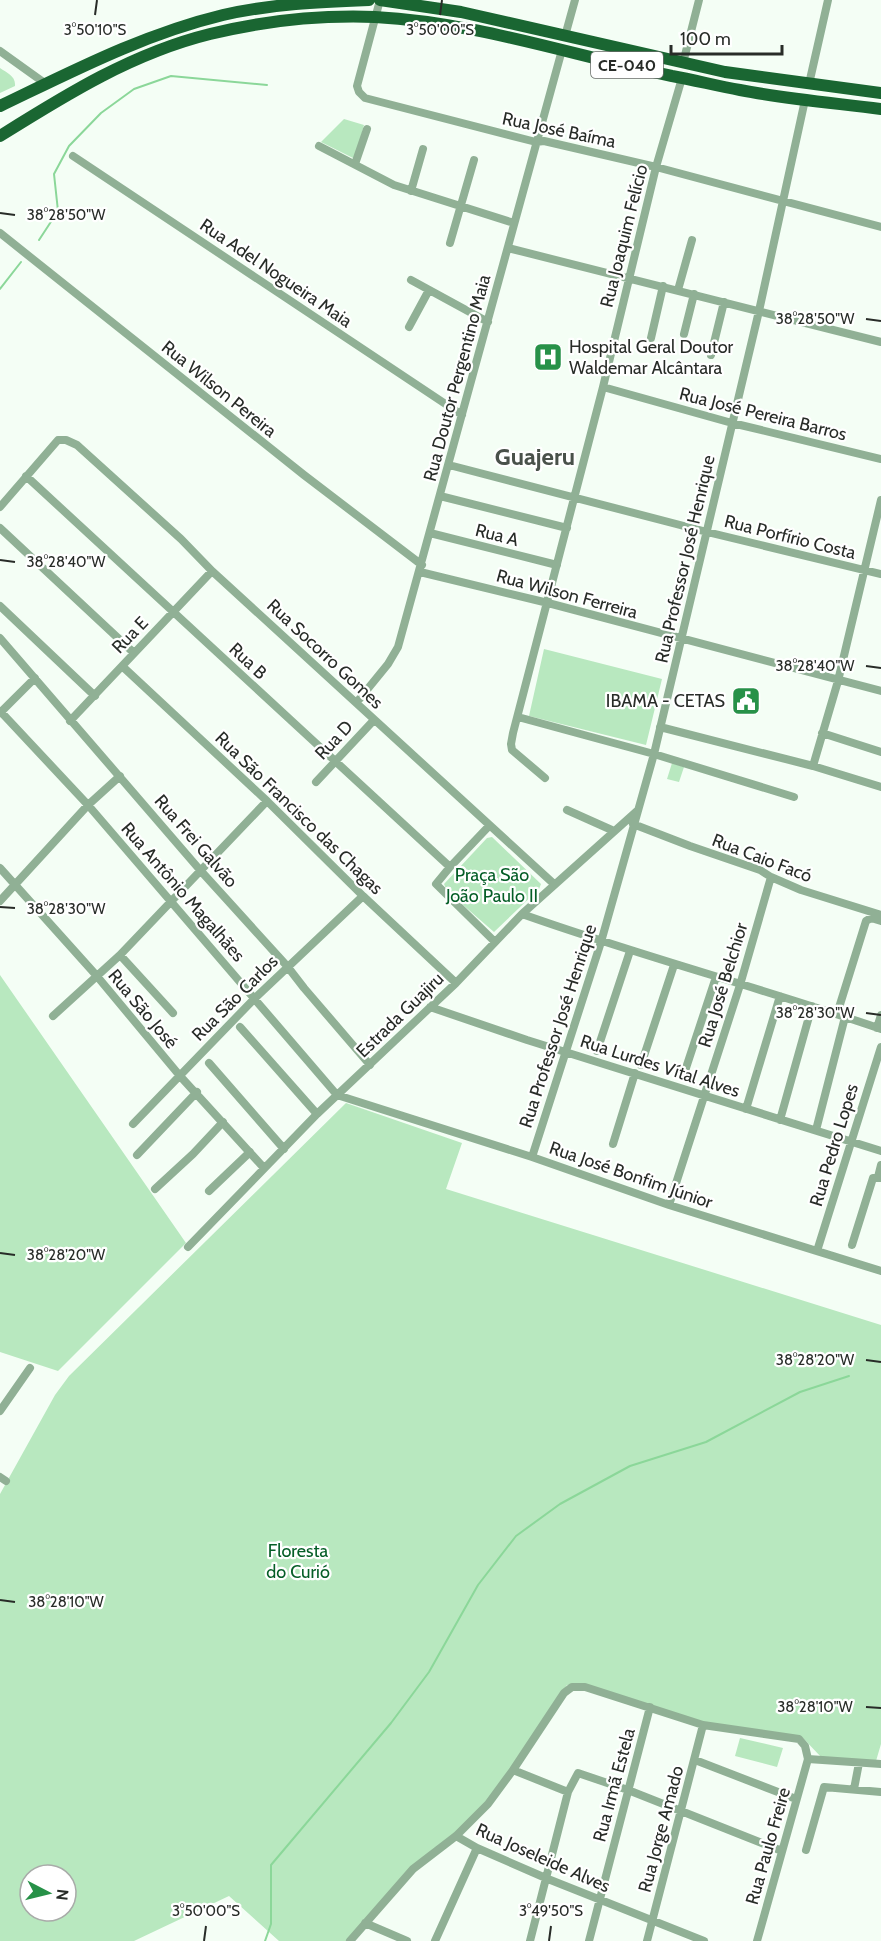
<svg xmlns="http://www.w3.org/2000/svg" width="881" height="1941" font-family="Cabin,sans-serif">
  <rect width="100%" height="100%" fill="#f4fef5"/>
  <path fill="#b8e8bf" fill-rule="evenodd" d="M0 68C7 73 16 76 15 86L0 93Z
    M344 119 364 125 356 156 353 158 321 142Z
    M544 649 662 679 646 745 529 716Z
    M672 763 684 767 679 782 667 779Z
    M492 837 541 884 539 889 494 932 447 891 444 884 487 838Z
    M0 975 186 1243 58 1371 0 1352Z
    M346 1103 462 1143 446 1189 881 1325V1744L876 1761 821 1757 803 1738 700 1722 567 1685 503 1784 454 1842 416 1867 352 1941H279L229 1896 134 1941H0V1494L55 1395 69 1376ZM30 1875H66V1911H30Z
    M740 1738 783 1748 777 1767 735 1756Z"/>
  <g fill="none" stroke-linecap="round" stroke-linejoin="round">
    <path stroke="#8bd799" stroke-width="2" d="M39 240 58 211 54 174 69 146 101 113 134 89 171 76 267 85
      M0 289 21 262
      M265 1941 271 1924V1865L391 1723 429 1672 478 1585 516 1536 560 1504 630 1466 706 1442 800 1392 849 1376"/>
    <path stroke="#90b095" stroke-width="8" d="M380 0 357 86 359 92 365 98 536 142 544 141 656 167 881 227
      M565 36 575 0
      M0 51 46 84
      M683 63 699 0
      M809 84 828 0
      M319 146 394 185 514 223
      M73 156 462 415
      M355 164 367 129
      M411 191 423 149
      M0 233 304 475 422 565
      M450 243 474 160
      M508 248 881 342
      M411 280 488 322
      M678 290 692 240
      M409 327 429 290
      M684 334 694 294
      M651 338 663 286
      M711 355 724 302
      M603 387 732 423 881 459
      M449 465 707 532 881 574
      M26 476 450 867
      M440 496 567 528
      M0 507 58 440H66L77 445 181 539 212 571 554 884
      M0 528 134 653
      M430 533 557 565
      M420 572 548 603 881 691
      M0 606 95 696
      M0 638 200 870 287 966 304 988 370 1065
      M122 666 267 801 363 896 456 983
      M357 702 388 664 398 647 562 50
      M1 712 88 805 337 1095 532 1157 669 1205 881 1271
      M0 713 35 678
      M518 717 654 754 794 797
      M70 721 212 571
      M660 727 813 766 881 787
      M822 733 881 752
      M813 766 838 681 881 500
      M545 778 512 750 511 744 513 733 603 387 656 167 682 78
      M316 782 374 720
      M567 810 614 831
      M633 824 690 846 760 870 771 877 801 890 881 915
      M489 826 450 867 436 884 495 942
      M0 868 96 975 180 1076 264 1168
      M0 901 88 805 120 776
      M522 914C640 956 762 988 881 1029
      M120 955 173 1013
      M430 1007 527 1040 881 1151
      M837 1014 866 921 871 918 881 921
      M53 1016 120 955 267 801
      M240 1027 317 1114
      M877 1028 881 1015
      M597 1051 630 951
      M209 1063 284 1149
      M641 1065 674 965
      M684 1074 716 977
      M746 1109 780 996
      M780 1120 812 1006
      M133 1124 255 998 363 896
      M816 1130 845 1017
      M613 1144 635 1073
      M137 1155 197 1092
      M532 1157 601 942 654 754 759 311 805 100
      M878 1177 881 1165
      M155 1189 193 1154 223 1122
      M209 1191 250 1152
      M669 1205 740 985 771 877
      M852 1245 873 1178H881
      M188 1247 317 1114 456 983 522 914 637 811
      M817 1251 881 1047
      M0 1411 30 1368
      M0 1477 6 1481
      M695 1760 796 1799
      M513 1770 568 1792
      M854 1789 859 1763
      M456 1836 477 1848 548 1879 704 1941
      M806 1850 824 1787 881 1792
      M365 1923 407 1941
      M350 1941 413 1869 456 1836 488 1804 513 1770 564 1693 572 1687H585L703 1725 799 1739 805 1746 808 1759 881 1764
      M435 1941 477 1848
      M530 1941 568 1792 578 1773 628 1790 782 1851
      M589 1941 650 1707
      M647 1941 703 1725
      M757 1941 808 1759"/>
    <path stroke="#1a6632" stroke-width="12" d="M380 0 461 12 725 72 881 93
      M0 106C73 71 144 34 223 15 271 4 320 2 369 0
      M0 136C67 94 133 53 210 34 263 21 320 15 375 17 475 22 574 56 672 76 695 80 717 86 740 90 786 99 834 103 881 109"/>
  </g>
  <path fill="none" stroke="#282c28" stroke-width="2" d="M95 15 97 0M440 15 442 0M0 213 15 215M866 319 881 321M0 560 15 562M866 666 881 668M0 907 15 908M866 1013 881 1015M0 1253 15 1255M866 1360 881 1362M0 1600 15 1602M866 1707 881 1708M204 1941 206 1926M549 1941 551 1926"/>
  <defs>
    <g id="hospital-square" transform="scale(1.5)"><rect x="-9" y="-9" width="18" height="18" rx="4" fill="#279148" stroke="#fff"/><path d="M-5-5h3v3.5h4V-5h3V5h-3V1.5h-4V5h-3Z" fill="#fff"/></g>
    <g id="civic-square" transform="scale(1.5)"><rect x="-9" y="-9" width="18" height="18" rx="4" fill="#279148" stroke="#fff"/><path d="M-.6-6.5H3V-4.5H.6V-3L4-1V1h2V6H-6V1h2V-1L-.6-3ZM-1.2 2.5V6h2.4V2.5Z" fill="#fff"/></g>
  </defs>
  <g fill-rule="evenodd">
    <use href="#hospital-square" x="548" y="357"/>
    <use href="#civic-square" x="746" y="701"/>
  </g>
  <g text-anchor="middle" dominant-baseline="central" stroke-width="4.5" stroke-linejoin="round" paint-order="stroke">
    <rect fill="#fff" stroke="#686b68" stroke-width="1.5" x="591" y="52" width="72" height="26" rx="4.5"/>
    <g font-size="16" font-weight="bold" fill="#282c28">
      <text x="627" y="65">CE-040</text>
    </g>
    <g font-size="18" fill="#282c28" stroke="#fff">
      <text transform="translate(559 130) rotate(12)">Rua José Baíma</text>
      <text transform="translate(624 236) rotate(-76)">Rua Joaquim Felício</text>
      <text transform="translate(276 273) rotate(34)">Rua Adel Nogueira Maia</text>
      <text transform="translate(457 378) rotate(-75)">Rua Doutor Pergentino Maia</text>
      <text transform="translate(219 389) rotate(39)">Rua Wilson Pereira</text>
      <text transform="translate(763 414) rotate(14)">Rua José Pereira Barros</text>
      <text transform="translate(497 535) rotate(14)">Rua A</text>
      <text transform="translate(790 537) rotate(14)">Rua Porfírio Costa</text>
      <text transform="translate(685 559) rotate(-77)">Rua Professor José Henrique</text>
      <text transform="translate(567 594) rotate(15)">Rua Wilson Ferreira</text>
      <text transform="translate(130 635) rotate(-46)">Rua E</text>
      <text transform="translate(325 654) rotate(43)">Rua Socorro Gomes</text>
      <text transform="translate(248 661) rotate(43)">Rua B</text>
      <text transform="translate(334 740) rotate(-47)">Rua D</text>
      <text transform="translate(299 813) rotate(44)">Rua São Francisco das Chagas</text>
      <text transform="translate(196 841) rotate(49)">Rua Frei Galvão</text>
      <text transform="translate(762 858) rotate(21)">Rua Caio Facó</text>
      <text transform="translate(183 892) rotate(49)">Rua Antônio Magalhães</text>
      <text transform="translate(723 985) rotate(-73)">Rua José Belchior</text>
      <text transform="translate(235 998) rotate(-45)">Rua São Carlos</text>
      <text transform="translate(143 1009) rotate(50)">Rua São José</text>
      <text transform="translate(400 1015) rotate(-44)">Estrada Guajiru</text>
      <text transform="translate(558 1026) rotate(-72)">Rua Professor José Henrique</text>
      <text transform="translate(660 1066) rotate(18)">Rua Lurdes Vítal Alves</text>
      <text transform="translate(834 1145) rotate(-73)">Rua Pedro Lopes</text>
      <text transform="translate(631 1175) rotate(19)">Rua José Bonfim Júnior</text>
      <text transform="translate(614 1785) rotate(-75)">Rua Irmã Estela</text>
      <text transform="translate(661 1829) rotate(-75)">Rua Jorge Amado</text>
      <text transform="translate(768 1846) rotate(-74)">Rua Paulo Freire</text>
      <text transform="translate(543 1858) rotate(24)">Rua Joseleide Alves</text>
    </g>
    <g font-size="18" fill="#282c28" stroke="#fff" text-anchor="start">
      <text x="569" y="347">Hospital Geral Doutor<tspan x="569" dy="21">Waldemar Alcântara</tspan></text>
      <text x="725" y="701" text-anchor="end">IBAMA - CETAS</text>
    </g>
    <g font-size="18" fill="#055e27" stroke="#fff">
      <text x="492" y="875">Praça São<tspan x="492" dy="21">João Paulo II</tspan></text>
      <text x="298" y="1551">Floresta<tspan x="298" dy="21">do Curió</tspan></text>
    </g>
    <g font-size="24" font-weight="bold" fill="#49514a" stroke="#fff">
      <text x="535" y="456">Guajeru</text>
    </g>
  </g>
  <g font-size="15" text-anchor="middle" fill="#282c28" stroke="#fff" stroke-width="4.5" stroke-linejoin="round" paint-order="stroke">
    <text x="95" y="35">3°50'10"S</text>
    <text x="440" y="35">3°50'00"S</text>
    <text x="66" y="220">38°28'50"W</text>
    <text x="815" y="324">38°28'50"W</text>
    <text x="66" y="567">38°28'40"W</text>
    <text x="815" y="671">38°28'40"W</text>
    <text x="66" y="914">38°28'30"W</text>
    <text x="815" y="1018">38°28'30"W</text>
    <text x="66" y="1260">38°28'20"W</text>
    <text x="815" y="1365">38°28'20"W</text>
    <text x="66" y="1607">38°28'10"W</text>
    <text x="815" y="1712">38°28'10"W</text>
    <text x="206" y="1916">3°50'00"S</text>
    <text x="551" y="1916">3°49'50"S</text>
  </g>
  <g transform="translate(48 1893) rotate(97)"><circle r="28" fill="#ffffff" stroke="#a9aba9" stroke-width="1.5"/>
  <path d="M0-4.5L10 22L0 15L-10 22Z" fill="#279148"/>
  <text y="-9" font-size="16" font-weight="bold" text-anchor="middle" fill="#282c28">N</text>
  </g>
  <path d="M671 45v9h111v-9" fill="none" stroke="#282c28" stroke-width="3"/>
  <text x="680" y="45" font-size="18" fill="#282c28" stroke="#ffffff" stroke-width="4.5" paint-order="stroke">100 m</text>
</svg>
